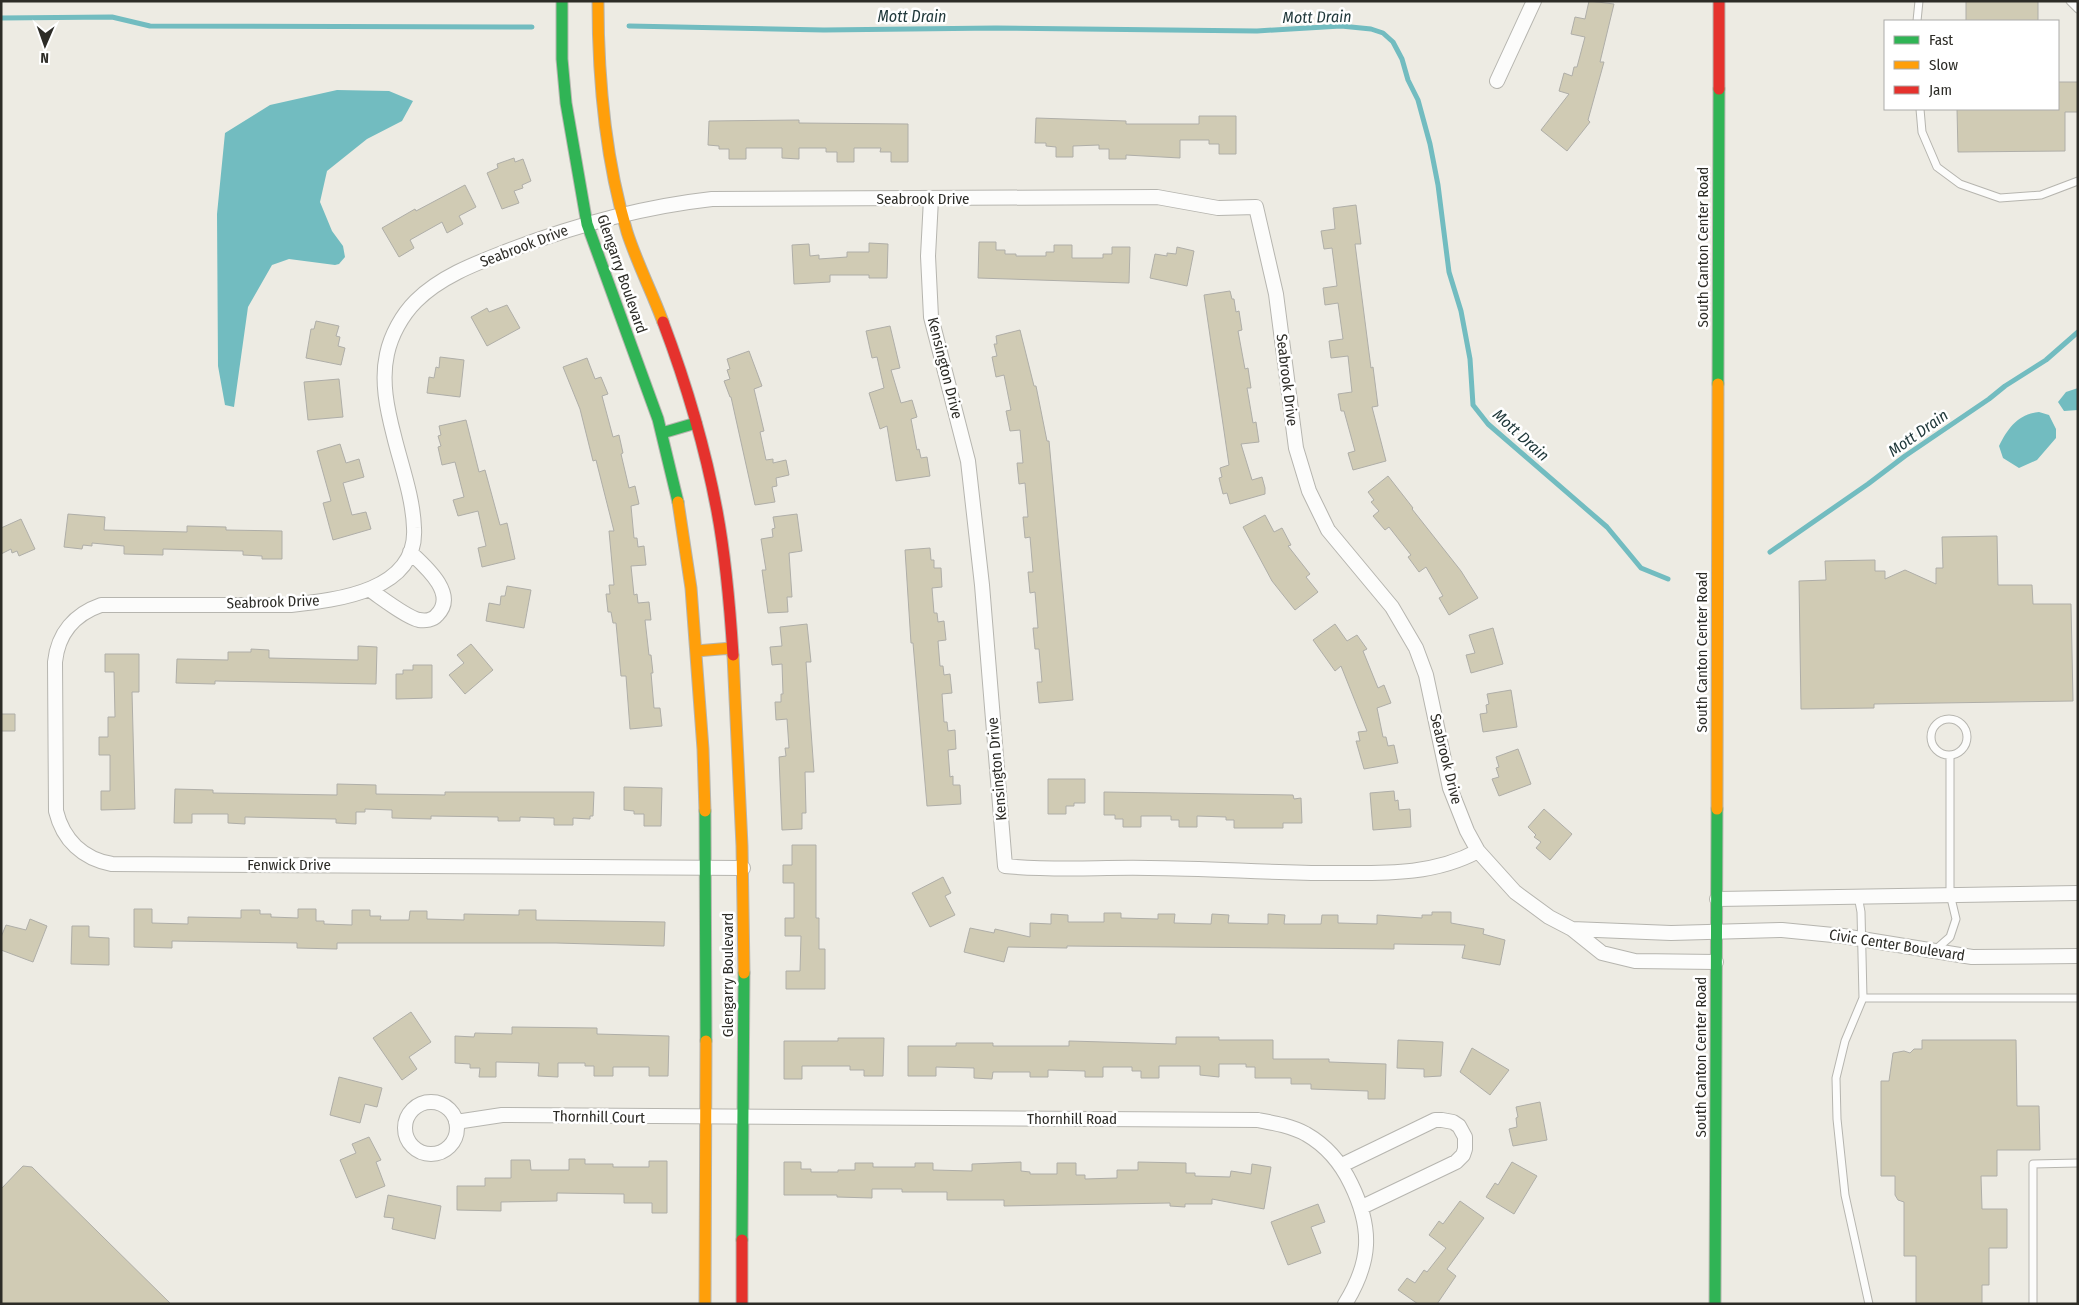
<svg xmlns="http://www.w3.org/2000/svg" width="2079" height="1305" font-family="'Fira Sans Condensed',sans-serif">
  <rect width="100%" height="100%" fill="#edebe3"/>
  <path fill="#72bcc0" d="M337 90 389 91 413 101 402 121 367 139 327 171 320 202 332 231 343 246 345 257 339 264 335 265 289 259 272 265 248 307 234 407 225 405 218 366 217 214 225 133 270 105Z
    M2078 388V410L2064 411 2058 402 2066 392Z
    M2039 412 2049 415 2056 429V438L2037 460 2019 468 2003 458 1999 446C2008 428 2018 414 2039 412Z"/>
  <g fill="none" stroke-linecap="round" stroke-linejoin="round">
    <path stroke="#72bcc0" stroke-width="5" d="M1 18 112 17 150 26 532 27
      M629 26 824 30 996 28 1257 31 1341 26 1371 29 1383 33 1393 42 1402 59 1408 80 1418 100 1430 144 1438 185 1449 272 1461 311 1470 359 1473 405 1488 424 1607 527 1641 568 1668 579
      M1770 552 1868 484 1905 456 1989 399 2005 386 2046 360 2078 332"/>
  </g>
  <path fill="#d0cbb4" stroke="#afaea8" d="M1589 1 1614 4 1600 62H1604L1588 120 1590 122 1567 151 1541 130 1569 94 1559 91 1564 73 1572 76 1574 67H1577L1585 37 1571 34 1575 17 1585 19Z
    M1966 1H2038V21H1966Z
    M2058 82H2078V112H2065V151L1958 152 1957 109H2058Z
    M1199 116H1236V154H1219V144H1209V140H1180V158L1126 155V159H1109V149H1099V145L1073 146V157H1056V147L1046 146V143H1035L1036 118 1126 121V124H1199Z
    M799 120V123L908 124V162H891V152H880L881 148H854V162H837V152H826V148H799V159L782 158V148H746V159H729V149H719V146L708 145 709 121Z
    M514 158 515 162 523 159 531 181 522 185 523 188 514 191 519 203 502 209 487 173 498 168 497 164Z
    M465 185 476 207 459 216 463 224 447 233 442 222 410 240 414 248 399 257 382 228 415 209 416 211Z
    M1356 205 1361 244H1355L1371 368 1373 367 1378 406 1372 407 1386 461 1353 470 1348 453 1355 451 1344 411H1341L1338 394 1352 392 1348 356 1331 358 1329 341 1343 339 1338 303 1325 305 1323 288 1337 286 1332 248 1324 249 1321 231 1335 229 1333 208Z
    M979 242H996V250H1005V254H1016V256H1046V252H1054V245H1072V258H1103V254H1112V247H1130L1129 283 978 278Z
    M869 243 888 244 887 278H869V275H830V282L794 284 792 245 809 244 810 256 819 255V259L847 257V252H869Z
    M1177 247 1194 251 1187 286 1150 278 1155 254 1167 256V253L1176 254Z
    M1230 291 1232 299H1234L1236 312 1239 311 1242 330 1238 331 1245 369 1248 368 1251 388H1247L1253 423 1256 422 1259 442 1241 444 1252 480 1262 477 1265 488V494L1230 504 1227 493 1223 494 1219 478 1222 477 1220 468 1229 465 1204 295Z
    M507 305 520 328 487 346 471 317 487 308 489 312Z
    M316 321 339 326 336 336 340 337 338 346 345 348 341 365 306 358 311 329H314Z
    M890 326 900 368 891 370 901 403 912 400 917 417 911 419 917 450 919 449 921 458 927 457 930 476 896 481 887 426 880 429 869 393 884 388 877 357 872 358 866 331Z
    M1020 330 1034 386H1036L1047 441H1049L1073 700 1039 703 1037 682H1042L1039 649H1035L1033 628H1038L1035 592 1030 593 1028 572H1033L1030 537 1025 538 1023 517H1028L1025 483 1019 484 1017 463H1023L1020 430 1010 431 1006 411 1011 410 1004 375 996 377 992 357 997 356 994 344H997L996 336Z
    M749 351 762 386 754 389 764 431 760 432 766 460 773 459V463L786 460 789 475 776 478 777 486 772 487 775 502 755 505 731 397H730L724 381 730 379 727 370 730 369 727 359Z
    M440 357 464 360 460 397 427 393 429 377 434 378 436 367 439 368Z
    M587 358 595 379 601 377 608 394 602 396 613 437 619 435 623 453 621 454 629 488 635 486 639 504 631 506 634 538H637L638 547 644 546 646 565 631 566 634 595 637 594 638 603 649 602 651 620H645L649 655H651L653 673H651L654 708H660L662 726 630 729 626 676H621L616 623H613L611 612H608L606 594H610L609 585H614L609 531H614L596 460 593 461 580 409 563 367Z
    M339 379 343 417 308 420 304 382Z
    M466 420 479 472 485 470 500 525 507 523 515 559 482 567 478 548 486 546 478 511 458 516 453 500 464 497 455 462 442 465 438 447 441 446 438 436 441 435 439 426Z
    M340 444 346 463 359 459 364 477 343 483 352 515 366 512 371 529 333 540 323 503 331 501 317 451Z
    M1388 476 1413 508 1412 509 1461 571 1478 598 1449 615 1439 598 1443 596 1426 567 1419 572 1408 557 1411 555 1389 527 1385 530 1373 516 1379 511 1371 502 1374 500 1368 492Z
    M68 514 105 517 104 530 187 532V526L226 527V530L282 531V559H262V556L243 555V551L163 549V555L124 554V546L92 543V546L83 545 82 549 64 547Z
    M797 514 802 551 789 553 792 597H787L788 612 768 613 762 570H766L761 539 773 537 772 529 775 528 773 517Z
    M1265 515 1274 532 1282 528 1291 545 1288 546 1310 574 1306 577 1318 592 1295 610 1272 581 1243 527Z
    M21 519 35 549 19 556 17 551 12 553 11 549 1 554V528Z
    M1997 536 1998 585H2032L2033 604H2071L2073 701 1874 704V708L1801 709 1799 581 1826 580 1825 561 1875 560V571H1885V579L1905 570 1936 584V568H1943L1942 537Z
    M930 548 931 560H934V568H941L942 587 932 588 934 613H937L938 622 944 621 946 640 938 641 940 666H943L944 675 950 674 952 693 942 694 944 722H947L948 731 955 730 956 749 948 750 950 777 953 776V785H960L961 804 927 806 913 643H911L905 550Z
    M507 586 531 590 524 628 486 621 489 603 500 605 501 596H505Z
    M807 624 811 662H806L814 772H805L806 813H802V829L782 830 779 757 786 756 785 748H789L787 719 776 720 775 702H781V694H783L782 664 772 665 770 647 782 646 780 627Z
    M1335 624 1347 641 1357 635 1367 649 1363 651 1378 688 1384 685 1391 703 1377 708 1383 737H1386L1388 746 1394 745 1398 763 1364 769 1356 741H1360L1358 732 1367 731 1341 666 1335 671 1313 640Z
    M1493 628 1503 664 1471 673 1466 655 1475 653 1469 635Z
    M471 644 493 670 465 694 449 675 464 663 457 655Z
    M358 646 377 647 376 684 215 681V684L176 683 177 659 228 660V652H251V649L269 650V658L358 660Z
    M105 654H139V692H132L135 809 101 810V791H110V755H99V737H108V717H115L114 672H105Z
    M413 665H432V698L396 699V674H403V670H413Z
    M1511 690 1517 727 1483 732 1480 714 1487 713 1486 705 1489 704 1487 694Z
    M1 714H15V731H1Z
    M1518 749 1531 784 1499 796 1492 779 1499 777 1496 768 1499 767 1496 757Z
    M1048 779H1085V803H1074V806H1066V814H1048Z
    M337 784 376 785V794L445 795V792H594L593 816H590V819L573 818V825H554V818L520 817V821H498V817L431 816V819L392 818V810L365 809V812H356V824L336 823V819L245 817V824L228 823V814H192V823H174L175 789 213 790V793L337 795Z
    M624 787 662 788 661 826H644V814H634V811L624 810Z
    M1394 791 1395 801 1398 800 1399 810 1410 809 1411 827 1373 830 1370 793Z
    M1104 792 1293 795 1294 799 1301 798 1302 823H1283V828H1234V820H1226V817L1197 816V827H1179V820H1171V816H1141V827H1123V819H1115V815H1104Z
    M1544 809 1572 834 1550 860 1536 848 1541 842 1534 837 1536 835 1528 827Z
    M792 845H816V918H819V949H825V989H786V971H800L801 936H785V918H794V883H783V865H792Z
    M943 877 951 893 945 896 955 915 930 927 912 893Z
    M134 909H152V923L188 924V917L241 918V910H260V914H271V917L298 918V909H316V921H324V924L352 925V910H370V916H381L380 920H409L410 911H427V919L464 920V914L519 915V910H536V920L665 922 664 946 556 943H337V949L297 948V943L172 941V948L134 947Z
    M1432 912H1451V923L1484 929 1483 934 1505 940 1500 965 1462 958 1465 945 1394 944V949L1067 946V948L1008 947 1004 962 964 952 970 928 994 933 995 929 1030 937V923L1051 924V914L1068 915V922H1104V913H1121V918L1158 919V914H1175L1174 923 1211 924 1212 914 1229 915 1228 923 1268 924V914L1285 915 1284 924H1321L1322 915H1338V923L1377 924V915L1422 918V915H1432Z
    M30 919 47 926 33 962 1 950V937L6 925 26 930Z
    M72 926H89V937L109 938V965L71 964Z
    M411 1012 431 1042 409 1057 417 1069 402 1080 373 1038Z
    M512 1027 597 1028V1034L669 1036 668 1076H649V1067H613V1076H594V1066H585V1063H558V1077L538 1076 539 1063 496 1062V1077H479L480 1068H470V1064L455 1063V1036L474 1037 475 1033 512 1034Z
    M1176 1037H1219V1040H1273V1059H1329V1062L1386 1064 1385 1099H1368V1091L1311 1089V1084H1291V1078H1255V1067H1246V1064H1219V1077L1200 1075V1066H1159V1078H1141V1071H1132V1067H1103V1077H1085V1071L1048 1070V1077H1030V1072H993L992 1079 974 1078V1068L936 1067V1076H908V1046H956V1043H993V1046H1069V1041L1176 1044Z
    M838 1038H884L883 1076H864V1070H850V1066H802V1079H784V1041H838Z
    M1398 1040 1443 1042 1441 1076 1424 1077V1069L1397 1068Z
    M1922 1040H2016L2017 1106H2039L2040 1150H1997V1176H1981L1982 1209H2007V1248H1989V1285H1982V1304H1916V1256H1904V1202L1898 1200 1895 1195V1176H1881V1081H1889L1893 1053 1904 1051 1910 1053 1914 1049H1922Z
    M1472 1048 1509 1070 1490 1095 1460 1072Z
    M339 1077 382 1088 377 1107 365 1104 360 1123 330 1115Z
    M1540 1102 1547 1140 1513 1146 1509 1129 1517 1127 1516 1118 1518 1117 1516 1107Z
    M369 1137 381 1160 376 1162 385 1186 356 1198 340 1160 356 1153 352 1144Z
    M569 1159H585V1164H613V1167H649V1161H667V1213H652V1203H624V1194L557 1193V1201L501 1202V1211L457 1210V1186H485V1178H511V1160H530L531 1170H569Z
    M784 1162H801V1169H811V1172H838V1170H855V1163H873V1167H915V1163H933V1170L972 1171V1164L1021 1162V1171L1030 1172V1174H1057V1163H1076V1175H1085V1179L1117 1178V1170H1138V1162L1186 1163V1173H1195V1176L1230 1177 1231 1171 1251 1174 1252 1164 1271 1167 1264 1209 1212 1199V1204H1185V1207L1170 1206V1203L1004 1206V1200H947V1192H902V1189H872V1198L837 1197V1195H784Z
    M1512 1162 1537 1176 1514 1214 1486 1197 1495 1183 1498 1185Z
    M23 1166 32 1167 171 1304H1V1189Z
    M388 1195 441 1206 435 1239 392 1229 394 1218 384 1217Z
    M1460 1201 1484 1218 1447 1269 1456 1276 1437 1304H1418L1398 1290 1407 1278 1415 1283 1424 1270 1427 1272 1446 1248 1429 1235 1439 1221 1443 1224Z
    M1318 1204 1325 1222 1311 1227 1321 1253 1288 1265 1271 1222Z"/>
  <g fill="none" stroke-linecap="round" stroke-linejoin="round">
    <g stroke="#b6b5af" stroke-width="9">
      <path id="lane" d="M2070 1 2078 9
        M1917 21 1919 1
        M1920 109 1922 132 1937 167 1960 184 2000 198 2041 195 2078 181
        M1931 737a18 18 0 1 1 36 0a18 18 0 1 1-36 0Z
        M1858 896 1861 912 1863 998 1845 1041 1836 1078 1837 1119 1845 1195 1869 1304
        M1934 951 1950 937 1956 919 1950 894V755
        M1863 998H2078
        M2033 1304V1164L2078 1163"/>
    </g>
    <g stroke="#b6b5af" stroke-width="16">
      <path id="street" d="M1497 81 1534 1
        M931 199 928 256 931 317 968 461 982 585 1005 866C1053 871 1100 867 1149 868 1209 868 1270 873 1330 873 1381 873 1432 876 1478 851
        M370 590C382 598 406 617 419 620 425 621 433 620 437 615 458 594 425 566 410 552
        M743 868 112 864C83 859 63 840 56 811L55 662C58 633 75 614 101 605H291C337 600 418 591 414 528 413 497 401 465 394 436 387 409 381 381 387 354 391 335 402 315 416 301 440 277 474 264 505 252 572 226 640 207 712 199L1157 197 1218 208 1256 207 1276 294 1296 448 1309 491 1328 530 1392 607 1416 648 1426 675 1450 788 1467 831 1478 851 1515 892 1549 917 1572 929 1602 953 1635 961 1716 962
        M1717 899 2078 893
        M1572 929 1671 933 1782 930 1843 936 1972 957 2078 956
        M405 1128a26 26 0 1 1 52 0a26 26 0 1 1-52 0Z
        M456 1122 502 1115 1258 1120C1274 1123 1291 1126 1306 1134 1327 1146 1341 1163 1351 1184 1373 1229 1371 1262 1345 1304
        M1342 1165 1435 1120H1442L1453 1122 1459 1126 1465 1137V1149L1463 1155 1456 1162 1362 1207"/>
    </g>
    <g stroke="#b6b5af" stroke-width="13">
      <path id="fast" d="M562 1V59L566 103 587 224 658 419 678 502
        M1718 384 1719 89
        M662 433 696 423
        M705 811 706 1041
        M742 1240 744 973
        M1715 1304 1717 809"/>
    </g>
    <g stroke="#b6b5af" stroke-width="13">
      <path id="slow" d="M598 1C598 78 605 158 627 232 637 263 652 292 663 322
        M678 502 691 588 703 749 705 811
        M696 651 732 648
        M733 655 742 846 744 973
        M1717 809 1718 384
        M705 1304 706 1041"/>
    </g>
    <g stroke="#b6b5af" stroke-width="13">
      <path id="jam" d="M1719 89V1
        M663 322C686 383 705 447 717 511 726 559 730 607 733 655
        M742 1304V1240"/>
    </g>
    <use href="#lane" stroke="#fcfcfb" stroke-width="7"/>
    <use href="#street" stroke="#fcfcfb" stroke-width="14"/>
    <use href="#fast" stroke="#30b455" stroke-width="11"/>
    <use href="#slow" stroke="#ff9f0a" stroke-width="11"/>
    <use href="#jam" stroke="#e5322d" stroke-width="11"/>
  </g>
  <g text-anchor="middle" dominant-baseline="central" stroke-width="5" stroke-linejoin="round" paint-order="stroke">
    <g font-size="15" fill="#2d2c27" stroke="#fff">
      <text x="923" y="199">Seabrook Drive</text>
      <text transform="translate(524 246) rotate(-21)">Seabrook Drive</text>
      <text transform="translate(1703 247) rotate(-90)">South Canton Center Road</text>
      <text transform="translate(622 274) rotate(71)">Glengarry Boulevard</text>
      <text transform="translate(945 368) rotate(76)">Kensington Drive</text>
      <text transform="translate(1287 380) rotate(83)">Seabrook Drive</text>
      <text transform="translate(273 602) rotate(-2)">Seabrook Drive</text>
      <text transform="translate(1702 652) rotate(-90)">South Canton Center Road</text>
      <text transform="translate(1446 759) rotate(76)">Seabrook Drive</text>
      <text transform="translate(997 769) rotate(-95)">Kensington Drive</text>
      <text x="289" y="865">Fenwick Drive</text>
      <text transform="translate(1897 945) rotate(9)">Civic Center Boulevard</text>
      <text transform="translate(728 975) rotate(-90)">Glengarry Boulevard</text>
      <text transform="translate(1701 1057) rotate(-90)">South Canton Center Road</text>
      <text transform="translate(599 1117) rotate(1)">Thornhill Court</text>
      <text x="1072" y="1119">Thornhill Road</text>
    </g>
    <g font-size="16" font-style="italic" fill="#21393b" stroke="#fff">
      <text x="912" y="16">Mott Drain</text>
      <text transform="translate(1317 17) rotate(-1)">Mott Drain</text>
      <text transform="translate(1918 433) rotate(-35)">Mott Drain</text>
      <text transform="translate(1521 435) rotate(42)">Mott Drain</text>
    </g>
  </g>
  <rect width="2079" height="1305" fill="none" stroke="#2d2c27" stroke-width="5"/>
  <rect x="1884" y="20" width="175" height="90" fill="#ffffff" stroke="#ababa9"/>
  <rect x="1894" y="36" width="25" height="8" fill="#30b455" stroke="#ababa9"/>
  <text x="1929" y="45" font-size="15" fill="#2d2c27">Fast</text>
  <rect x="1894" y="61" width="25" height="8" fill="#ff9f0a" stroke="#ababa9"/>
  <text x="1929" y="70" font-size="15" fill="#2d2c27">Slow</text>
  <rect x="1894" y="86" width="25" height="8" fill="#e5322d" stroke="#ababa9"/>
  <text x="1929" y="95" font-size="15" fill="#2d2c27">Jam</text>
  <g transform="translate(45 45) rotate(182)" stroke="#ffffff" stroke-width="4" paint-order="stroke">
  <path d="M0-4L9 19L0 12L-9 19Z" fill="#2d2c27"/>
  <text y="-8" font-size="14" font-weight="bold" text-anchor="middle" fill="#2d2c27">N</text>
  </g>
</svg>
